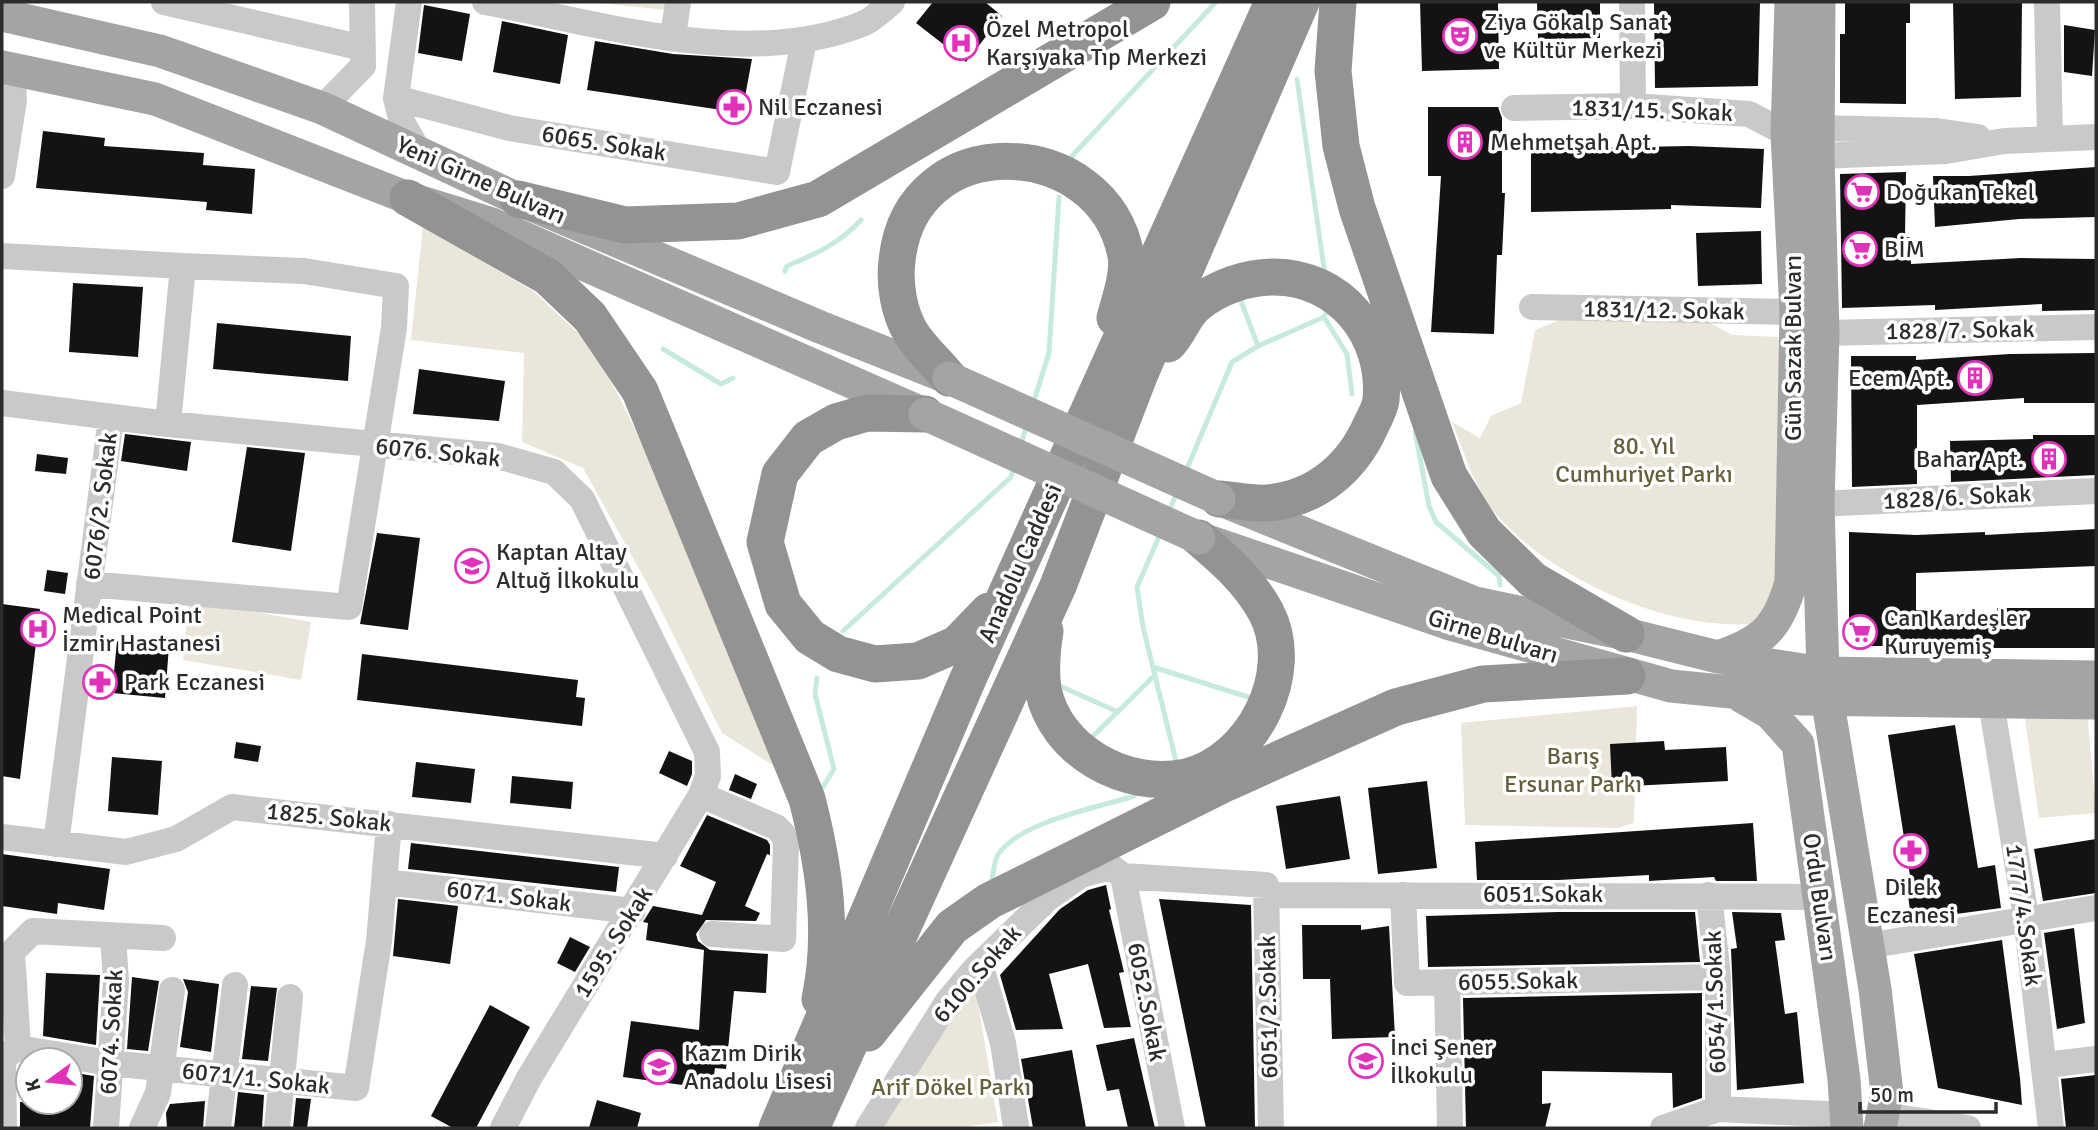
<svg xmlns="http://www.w3.org/2000/svg" width="2098" height="1130" font-family="Signika,sans-serif">
  <rect width="100%" height="100%" fill="#fff"/>
  <path fill="#eae6da" d="M590 2H667L666 10Z
    M423 227 533 291 595 349 646 451 774 766 722 733 653 594 583 468 522 442 524 353 411 340Z
    M1560 320 1710 323 1732 335 1780 337 1777 575 1761 623C1673 634 1552 580 1495 513 1476 491 1463 449 1452 422L1480 438 1491 416 1521 403 1535 330Z
    M189 600 311 622 301 680 183 660Z
    M1637 706 1634 823 1618 828 1465 825 1461 723Z
    M2024 712H2087L2096 813 2039 818Z
    M975 985 998 1122 957 1128H879L880 1119Z"/>
  <g fill="none" stroke-linecap="round" stroke-linejoin="round">
    <path stroke="#c6eade" stroke-width="5" d="M1297 79 1324 268
      M1072 156 1216 2
      M785 271 787 266C816 254 840 243 861 220
      M1239 296 1258 346
      M1324 317 1347 354 1352 394
      M663 349 721 384 733 378
      M1033 404 1049 353 1059 197
      M1415 431 1429 506 1436 522 1499 576 1500 585
      M1021 444 1027 424
      M1186 471 1232 362 1258 346 1324 317 1327 311
      M1168 513 1177 493
      M1161 532 1137 587 1143 627 1177 765
      M843 631 1011 477 1014 467
      M1153 667 1248 697
      M817 678 815 694 834 769 823 787
      M1058 685 1118 712
      M1091 738 1155 675
      M992 879C994 871 994 859 999 853 1023 821 1096 808 1134 796"/>
  </g>
  <path fill="#131313" d="M933 2H985L1002 16 966 62 916 23Z
    M1420 2H1498L1499 69 1422 71Z
    M1537 2H1600V38L1538 39Z
    M1654 2H1760L1758 86 1655 88Z
    M1845 2H1910V23H1906V104L1840 103V34H1845Z
    M1953 2H2022L2021 97 1955 99Z
    M424 5 470 14 462 61 418 53Z
    M502 21 568 35 560 84 493 72Z
    M2064 25 2095 30 2092 76 2064 72Z
    M595 41 673 54 752 59 742 113 587 90Z
    M1428 107H1498L1502 118V193H1505L1502 255H1497L1494 334 1431 332 1441 176H1428Z
    M43 131 105 138 104 146 204 153 203 165 255 169 252 214 206 210 207 202 36 188Z
    M1689 146 1764 149 1761 208 1671 205V209L1531 212V149Z
    M2096 167V217L2019 219 1935 227 1933 176H1969Z
    M1906 172 1905 237H1910L1911 264 2021 258 2096 259V310L2042 311V304L1935 310V305L1842 308 1840 174Z
    M1761 231 1762 284 1698 286 1696 233Z
    M73 283 143 287 138 357 69 352Z
    M217 323 351 336 348 381 213 369Z
    M2096 353V403H2024V398L1917 405V484L1852 487 1851 356H1916V360L2010 354Z
    M419 369 505 381 499 421 413 414Z
    M125 434 191 442 187 471 121 461Z
    M2033 435H2096V475L1951 482 1950 441 2033 439Z
    M247 447 305 453 291 551 232 542Z
    M37 454 68 458 66 474 35 471Z
    M2096 529V566L1916 573V610L1997 616V608H2096V648H1986V652L1935 646H1849V532L1916 535 1985 532V535Z
    M377 533 420 538 408 630 360 624Z
    M47 570 68 573 65 594 44 591Z
    M2 604 40 609 20 779 2 776Z
    M117 641 169 646 165 698 112 693Z
    M362 654 578 680 576 697 585 698 582 726 357 700Z
    M1955 725 1978 868 1995 865 2001 908 1911 920 1906 877 1910 876 1888 735Z
    M1664 741 1665 750 1726 747 1728 781 1612 787 1610 744Z
    M236 742 261 746 258 762 234 758Z
    M669 751 692 761V774L687 786 659 773Z
    M112 757 162 761 158 815 108 811Z
    M416 762 475 769 471 803 412 797Z
    M735 774 757 784 751 799 729 790Z
    M512 776 573 782 571 809 510 803Z
    M1427 781 1437 868 1378 874 1368 788Z
    M1340 796 1350 859 1286 869 1276 806Z
    M707 815 767 840 770 845V855L767 854 745 906 760 913 756 921 706 920 696 934 698 941 710 950 768 954 766 993 734 991 726 1069 715 1068 712 1089 623 1077 631 1021 699 1030 704 950 646 940 648 923 643 922 653 906 702 915 716 882 680 866Z
    M1753 823 1757 881H1716L1714 877 1649 881V875L1559 880H1477L1475 842Z
    M2096 839V893L2043 901 2034 849Z
    M411 843 619 867 616 892 408 869Z
    M2 854 110 869 104 910 58 903 57 914 2 906Z
    M1106 885 1111 909 1109 910 1124 972 1119 973 1131 1027 1104 1028 1088 964 1049 974 1063 1029 1016 1030 1000 975 1060 909 1088 890Z
    M398 899 458 906 450 964 393 956Z
    M1159 899 1251 905 1255 1128H1206Z
    M1558 912H1695L1700 962 1428 967 1426 916Z
    M1732 912 1781 913 1785 940 1775 941 1785 1014 1797 1012 1804 1083 1737 1090 1731 949 1737 948Z
    M1302 925H1361V930L1389 926 1395 1037 1332 1039 1330 979H1303Z
    M2074 928 2085 1023 2057 1029 2044 933Z
    M570 937 590 947 575 972 557 963Z
    M2002 940 2020 1078 2022 1105 1938 1088 1914 954Z
    M46 973 100 975 96 1045 43 1036Z
    M132 977 159 981 148 1051 127 1049Z
    M183 979 219 984 211 1052 180 1047 188 992Z
    M251 986 277 988 268 1061 242 1059Z
    M1702 993V1098L1673 1108 1672 1073 1542 1071V1104L1551 1103 1545 1128H1466L1463 998Z
    M490 1005 530 1027 476 1128H453L431 1116Z
    M1134 1038 1144 1082 1155 1128H1128L1119 1089 1107 1091 1096 1045Z
    M1072 1050 1086 1128H1033L1021 1059Z
    M70 1072 94 1076 90 1128H20V1102H70Z
    M2096 1075V1128H2066L2061 1079Z
    M238 1092 264 1095 262 1128H234Z
    M296 1098 311 1099 307 1128H293Z
    M597 1100 641 1113 637 1128H589Z
    M205 1101 203 1128H167L166 1113 170 1104Z"/>
  <g fill="none" stroke-linecap="round" stroke-linejoin="round">
    <path stroke="#c9c9c9" stroke-width="26" d="M164 2 363 48
      M409 2 396 98 509 128 777 172 804 41
      M485 2C602 24 747 70 862 24 873 20 883 9 892 2
      M1632 2 1633 106
      M2047 2 2050 138
      M673 37 678 2
      M396 98 402 122 419 152
      M322 108 363 66 362 2
      M1514 108 1633 106 1749 114 1787 134 1818 156 1946 151 2004 141 2096 137
      M1800 131 1819 128 1937 131 1978 137
      M2 176 14 100 12 69
      M2 256 183 266 168 424
      M1532 307 1796 312
      M1823 333 2096 327
      M2 403 168 424 498 456 554 472 582 499 707 752 708 776 701 795 529 1078 503 1128
      M1818 504 2096 491
      M89 584 349 607 394 328 396 286 304 271 183 266
      M1991 702 2026 917 2051 1128
      M701 795 776 827 783 834 786 843 783 939 712 934
      M2 837 126 852 176 839 232 807 665 856
      M56 844 111 418
      M1123 876 1266 885 1271 1128
      M1123 876 1172 1128
      M385 882 633 911
      M1266 895 1821 897
      M1403 895 1407 983 1718 977
      M1709 895 1718 977V1109
      M1867 946 2096 908
      M980 964 1003 1043 1016 1127
      M1447 982 1450 1128
      M18 1048 110 1063 356 1088 379 941 389 824
      M2045 1065 2096 1059
      M1883 1115 1968 1128
      M4 1128 3 1057 18 1048 12 952 33 931 163 938
      M106 1128 116 981 113 936
      M142 1128 158 1093 172 990
      M218 1128 235 985
      M277 1128 290 997
      M868 1128 948 1001 975 969 1048 898 1081 875 1111 867 1123 876
      M1663 1128 1718 1109 1848 1115"/>
    <path stroke="#a4a4a4" stroke-width="33" d="M1819 2 1818 156 1823 333 1818 504 1823 673 1875 989 1887 1093 1880 1128
      M2 15 160 51 322 108 518 199 820 327 949 378
      M2 67 155 99 408 198 492 224 922 413
      M1231 504 1475 603 1626 634 1718 657 1823 673 2096 677
      M1202 539 1447 623 1671 686 1802 699 2096 703
      M1718 657C1763 642 1778 628 1791 582L1796 312 1787 134 1791 2
      M1741 696 1770 713 1798 744 1844 1079 1847 1128"/>
    <path stroke="#939393" stroke-width="37" d="M1338 2 1333 71 1341 146 1357 208 1449 476 1484 532 1533 580 1626 634
      M408 198 548 277 590 317 640 391 807 799C824 865 834 932 820 999
      M518 199 625 225 738 221 818 199 1152 2
      M1168 344C1179 333 1184 315 1196 305 1217 287 1247 277 1274 277 1340 277 1387 335 1381 400 1380 408 1375 417 1371 425 1352 468 1316 499 1267 503 1251 504 1234 500 1219 499
      M949 378C937 363 921 349 911 333 899 313 894 284 897 261 910 125 1104 133 1126 256 1129 275 1120 299 1115 318
      M925 414 867 413 836 422 808 438 780 474 765 542 783 604 810 637 838 654 875 664 918 661 957 644 989 611
      M1045 631C1042 650 1040 669 1043 689 1055 751 1126 790 1186 777 1252 762 1298 673 1266 612 1249 581 1226 561 1199 538
      M868 1033 952 927 989 901 1226 783 1396 707 1483 684 1627 676
      M777 1128 967 681 1273 2
      M811 1128 1058 586 1139 376 1301 2"/>
    <path stroke="#a4a4a4" stroke-width="33" d="M949 378 1219 499
      M925 414 1199 538"/>
  </g>
  <defs>
    <g id="theatre-ring" transform="scale(1.75)"><circle r="9.5" fill="#fff" stroke="#e131ba" stroke-width="1.5"/><path d="M-5-5.5Q0-4 5-5.5V0Q5 5 0 6Q-5 5-5 0ZM-3.3-2.5H-1v1.5H-3.3ZM1-2.5H3.3v1.5H1ZM-2.8 1Q0 5.5 2.8 1Z" fill="#e131ba"/></g>
    <g id="hospital-ring" transform="scale(1.75)"><circle r="9.5" fill="#fff" stroke="#e131ba" stroke-width="1.5"/><path d="M-5-5h3v3.5h4V-5h3V5h-3V1.5h-4V5h-3Z" fill="#e131ba"/></g>
    <g id="pharmacy-ring" transform="scale(1.75)"><circle r="9.5" fill="#fff" stroke="#e131ba" stroke-width="1.5"/><path d="M-2-6h4v4h4v4h-4v4h-4v-4h-4v-4h4Z" fill="#e131ba"/></g>
    <g id="building-ring" transform="scale(1.75)"><circle r="9.5" fill="#fff" stroke="#e131ba" stroke-width="1.5"/><path d="M-4-6H4V6H1V3H-1V6H-4ZM-2.5-4.3h1.7v1.8h-1.7ZM.8-4.3h1.7v1.8H.8ZM-2.5-1h1.7V.8h-1.7ZM.8-1h1.7V.8H.8Z" fill="#e131ba"/></g>
    <g id="supermarket-ring" transform="scale(1.75)"><circle r="9.5" fill="#fff" stroke="#e131ba" stroke-width="1.5"/><path d="M-6-5.5h2.5l.6 2H6L4.5 2H-2.5L-4.4-4H-6ZM-1.5 3.2a1.3 1.3 0 1 0 .1 0ZM3 3.2a1.3 1.3 0 1 0 .1 0Z" fill="#e131ba"/></g>
    <g id="school-ring" transform="scale(1.75)"><circle r="9.5" fill="#fff" stroke="#e131ba" stroke-width="1.5"/><path d="M0-5L7-2L0 1L-7-2ZM-4 1L0 2.5L4 1V4Q0 6-4 4Z" fill="#e131ba"/></g>
  </defs>
  <g fill-rule="evenodd">
    <use href="#theatre-ring" x="1460" y="36"/>
    <use href="#hospital-ring" x="961" y="43"/>
    <use href="#pharmacy-ring" x="734" y="107"/>
    <use href="#building-ring" x="1465" y="142"/>
    <use href="#supermarket-ring" x="1862" y="192"/>
    <use href="#supermarket-ring" x="1860" y="249"/>
    <use href="#building-ring" x="1975" y="378"/>
    <use href="#building-ring" x="2049" y="459"/>
    <use href="#school-ring" x="472" y="566"/>
    <use href="#hospital-ring" x="38" y="629"/>
    <use href="#supermarket-ring" x="1860" y="632"/>
    <use href="#pharmacy-ring" x="100" y="682"/>
    <use href="#pharmacy-ring" x="1911" y="851"/>
    <use href="#school-ring" x="1366" y="1061"/>
    <use href="#school-ring" x="659" y="1067"/>
  </g>
  <g text-anchor="middle" dominant-baseline="central" stroke-width="7" stroke-linejoin="round" paint-order="stroke">
    <g font-size="24" fill="#2c2c2c" stroke="#fff" text-anchor="start">
      <text x="1484" y="22">Ziya Gökalp Sanat<tspan x="1484" dy="28">ve Kültür Merkezi</tspan></text>
      <text x="986" y="29">Özel Metropol<tspan x="986" dy="28">Karşıyaka Tıp Merkezi</tspan></text>
      <text x="758" y="107">Nil Eczanesi</text>
      <text x="1490" y="142">Mehmetşah Apt.</text>
      <text x="1886" y="192">Doğukan Tekel</text>
      <text x="1884" y="249">BİM</text>
      <text x="1951" y="378" text-anchor="end">Ecem Apt.</text>
      <text x="2024" y="459" text-anchor="end">Bahar Apt.</text>
      <text x="496" y="552">Kaptan Altay<tspan x="496" dy="28">Altuğ İlkokulu</tspan></text>
      <text x="62" y="615">Medical Point<tspan x="62" dy="28">İzmir Hastanesi</tspan></text>
      <text x="1884" y="618">Can Kardeşler<tspan x="1884" dy="28">Kuruyemiş</tspan></text>
      <text x="124" y="682">Park Eczanesi</text>
      <text x="1911" y="887" text-anchor="middle">Dilek<tspan x="1911" dy="28">Eczanesi</tspan></text>
      <text x="1390" y="1047">İnci Şener<tspan x="1390" dy="28">İlkokulu</tspan></text>
      <text x="684" y="1053">Kazım Dirik<tspan x="684" dy="28">Anadolu Lisesi</tspan></text>
    </g>
    <g font-size="24" fill="#2c2c2c" stroke="#fff">
      <text transform="translate(1652 110) rotate(2)">1831/15. Sokak</text>
      <text transform="translate(604 143) rotate(9)">6065. Sokak</text>
      <text transform="translate(481 180) rotate(24)">Yeni Girne Bulvarı</text>
      <text transform="translate(1664 310) rotate(1)">1831/12. Sokak</text>
      <text transform="translate(1960 330) rotate(-1)">1828/7. Sokak</text>
      <text transform="translate(1793 348) rotate(-90)">Gün Sazak Bulvarı</text>
      <text transform="translate(438 452) rotate(6)">6076. Sokak</text>
      <text transform="translate(1957 497) rotate(-3)">1828/6. Sokak</text>
      <text transform="translate(100 506) rotate(-83)">6076/2. Sokak</text>
      <text transform="translate(1020 563) rotate(-66)">Anadolu Caddesi</text>
      <text transform="translate(1493 636) rotate(17)">Girne Bulvarı</text>
      <text transform="translate(329 817) rotate(6)">1825. Sokak</text>
      <text x="1543" y="894">6051.Sokak</text>
      <text transform="translate(509 896) rotate(7)">6071. Sokak</text>
      <text transform="translate(1820 897) rotate(82)">Ordu Bulvarı</text>
      <text transform="translate(2024 915) rotate(82)">1777/4.Sokak</text>
      <text transform="translate(613 942) rotate(-58)">1595. Sokak</text>
      <text transform="translate(977 974) rotate(-49)">6100.Sokak</text>
      <text transform="translate(1518 981) rotate(-1)">6055.Sokak</text>
      <text transform="translate(1147 1002) rotate(79)">6052.Sokak</text>
      <text transform="translate(1715 1002) rotate(-92)">6054/1.Sokak</text>
      <text transform="translate(1268 1007) rotate(-91)">6051/2.Sokak</text>
      <text transform="translate(111 1032) rotate(-87)">6074. Sokak</text>
      <text transform="translate(256 1078) rotate(6)">6071/1. Sokak</text>
    </g>
    <g font-size="24" fill="#665f3b" stroke="#fff">
      <text x="1644" y="446">80. Yıl<tspan x="1644" dy="28">Cumhuriyet Parkı</tspan></text>
      <text x="1573" y="756">Barış<tspan x="1573" dy="28">Ersunar Parkı</tspan></text>
      <text x="951" y="1087">Arif Dökel Parkı</text>
    </g>
  </g>
  <rect width="2098" height="1130" fill="none" stroke="#2c2c2c" stroke-width="7"/>
  <g transform="translate(49 1081) rotate(255)"><circle r="33" fill="#ffffff" stroke="#ababab" stroke-width="2"/>
  <path d="M0-5L12 26L0 18L-12 26Z" fill="#e131ba"/>
  <text y="-10" font-size="19" font-weight="bold" text-anchor="middle" fill="#2c2c2c">K</text>
  </g>
  <path d="M1860 1102v10h136v-10" fill="none" stroke="#2c2c2c" stroke-width="3.5"/>
  <text x="1870" y="1102" font-size="21" fill="#2c2c2c" stroke="#ffffff" stroke-width="5" paint-order="stroke">50 m</text>
</svg>
